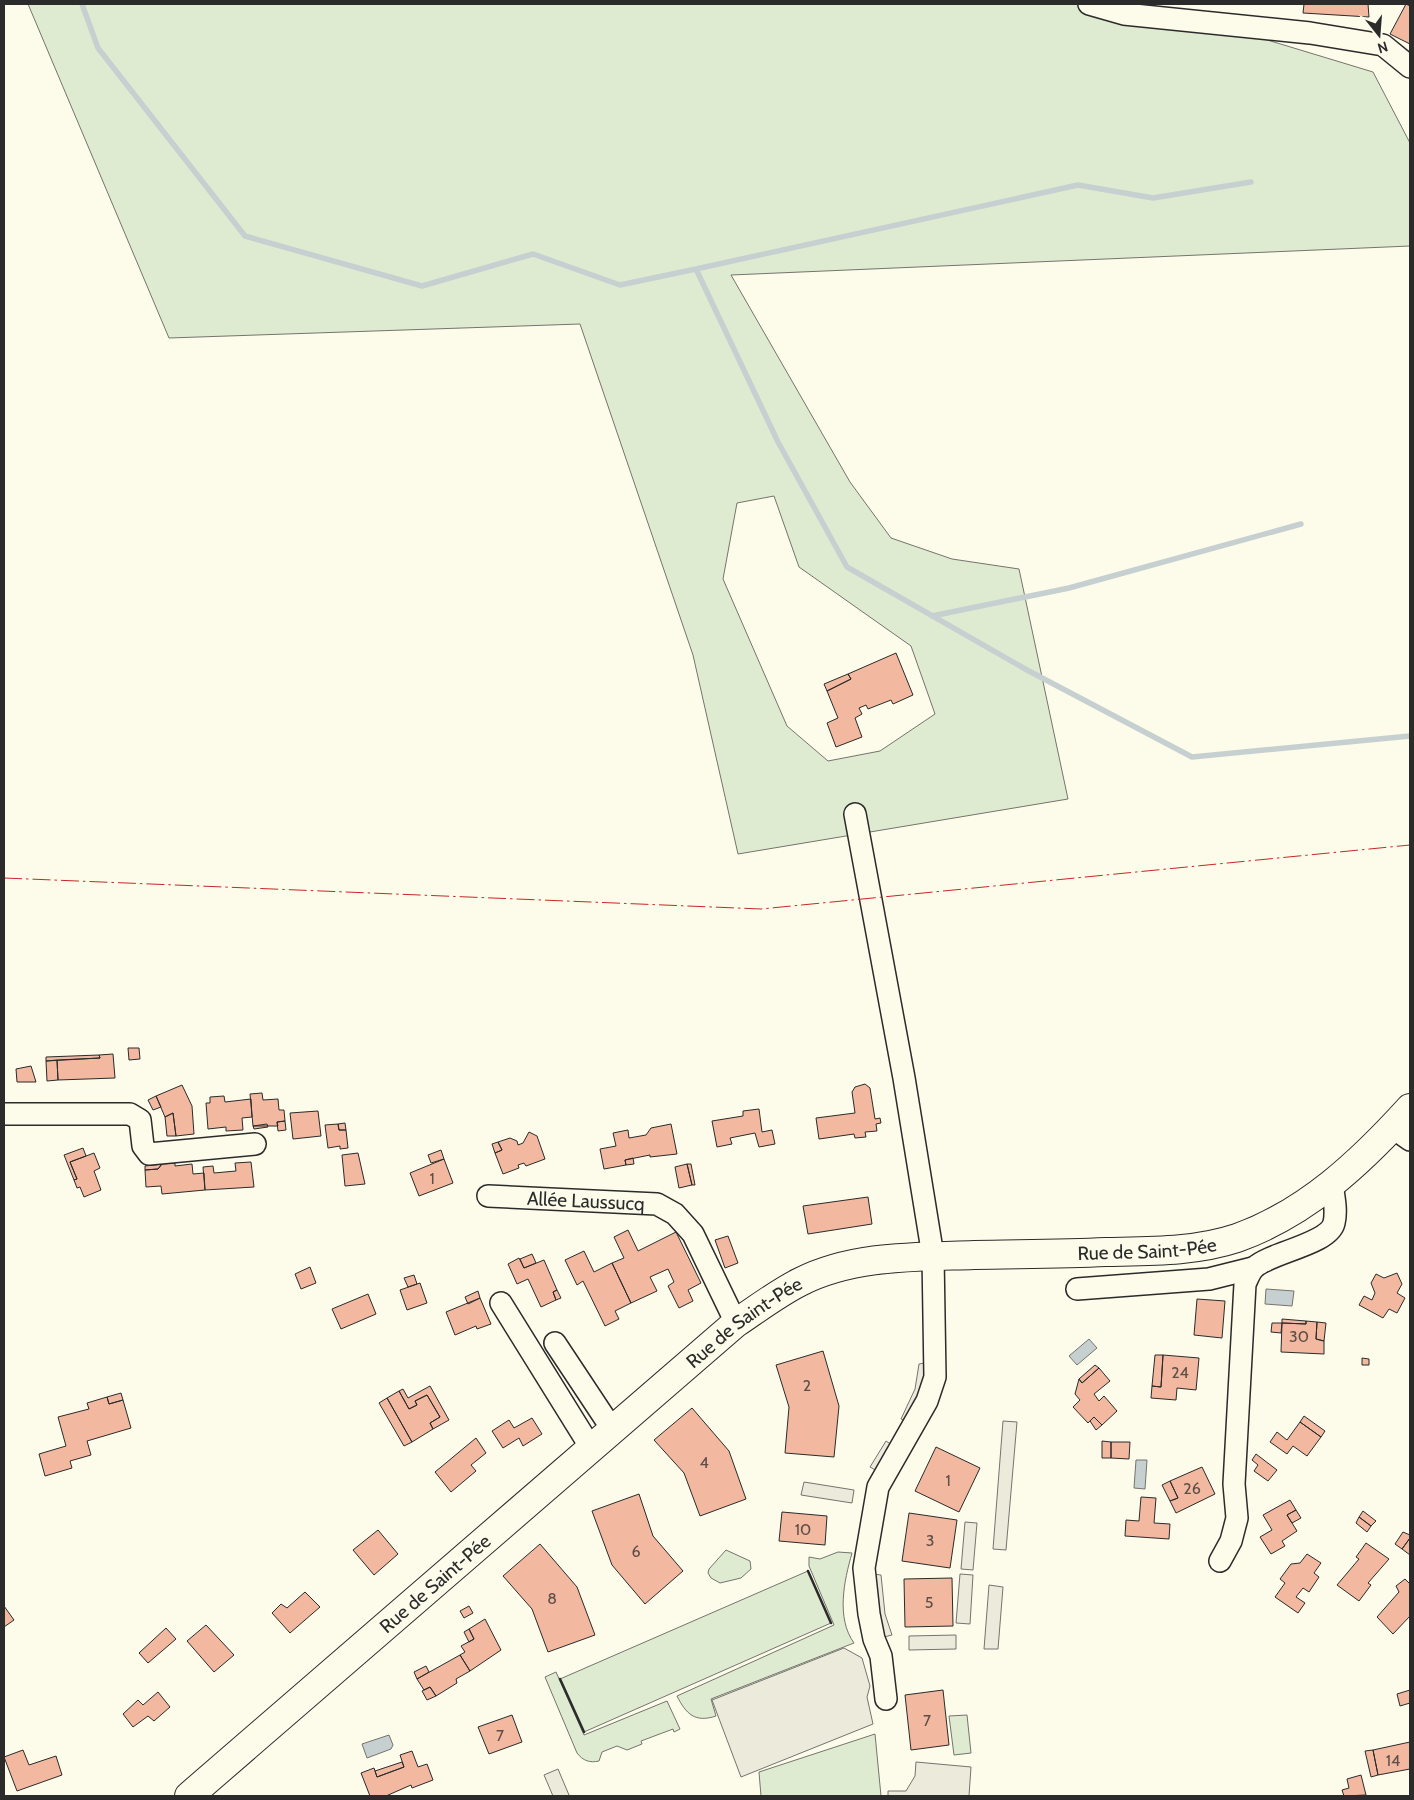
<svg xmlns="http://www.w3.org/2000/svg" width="1414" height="1800" font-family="Cabin,sans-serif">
  <rect width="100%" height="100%" fill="#fdfbea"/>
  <path fill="#deebd1" stroke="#74746e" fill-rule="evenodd" d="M28 4H1157L1155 6 1373 72 1410 143V246L731 275 850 482 891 538 952 559 1019 569 1068 799 738 854 693 655 580 324 169 338ZM774 496 799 567 911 646 935 714 880 751 828 761 787 726 723 579 737 503Z
    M726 1550 750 1561 751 1569 741 1578 720 1583 711 1578 708 1573 709 1569Z
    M838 1552 852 1553C844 1581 836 1618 854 1643L711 1699 716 1716C695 1723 686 1714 677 1696L834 1625 809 1566V1557L820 1559Z
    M808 1571 831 1623 584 1732 560 1679Z
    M556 1672 584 1735 667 1701 680 1729 674 1732 673 1729 641 1741 642 1744 627 1750 617 1746 602 1752 599 1761C590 1763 583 1761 577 1753L545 1677Z
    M967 1715 971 1753 954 1755 949 1716Z
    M875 1734 881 1796H761L759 1772Z"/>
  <path fill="#eceadb" stroke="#74746e" d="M925 1363 922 1390 907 1422 901 1419 915 1389 919 1364Z
    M1003 1421 1017 1422 1006 1550 993 1549Z
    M886 1441 892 1445 877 1471 870 1467Z
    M804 1482 854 1490 852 1503 801 1495Z
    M965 1522 977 1523 973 1570 961 1569Z
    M873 1574 881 1575 885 1614 892 1635 884 1637Z
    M960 1574 973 1575 970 1624 956 1623Z
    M989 1585 1003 1587 998 1649H984Z
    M956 1635V1649L909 1650V1636Z
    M844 1648 862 1658 870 1686 867 1697 873 1724 741 1777 712 1700Z
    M916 1762 971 1767 969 1796H888V1791H906L915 1776Z
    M558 1769 569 1795 566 1796H553L544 1775Z"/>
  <path fill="#c7d0d0" stroke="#74746e" d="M1266 1289 1294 1291 1292 1306 1265 1304Z
    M1089 1339 1097 1348 1077 1365 1069 1356Z
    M1136 1460H1147L1145 1489 1134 1488Z
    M389 1735 393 1745 391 1749 367 1758 362 1744Z"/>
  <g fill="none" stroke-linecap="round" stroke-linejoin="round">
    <path stroke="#c7d0d0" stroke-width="5.5" d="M82 4 98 48 245 236 422 286 533 254 620 285 696 269 778 442 847 567 1027 670 1192 757 1410 736
      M696 269 1078 185 1153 198 1251 182
      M932 616 1069 588 1301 524"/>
  </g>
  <path fill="#f2b8a0" stroke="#2b2b2b" d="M1304 4H1368L1369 17 1303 13Z
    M1406 4 1410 6V44L1390 34Z
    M896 653 913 695 893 704 891 700 868 709 866 705 859 708 862 714 855 718 862 737 836 747 827 723 838 718 827 691 851 679 848 674Z
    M848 674 851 679 827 691 824 684Z
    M128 1048H139L140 1059 129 1060Z
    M113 1054 115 1078 58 1080 57 1060 100 1058 99 1055Z
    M99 1055 100 1058 46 1061V1057Z
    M57 1060 58 1080 47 1081 46 1061Z
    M31 1066 36 1082H17L16 1069Z
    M865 1084 870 1088 875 1119 880 1118 881 1123 876 1124 877 1131 865 1132 866 1137 855 1138 854 1134 819 1139 816 1118 855 1113 852 1092 855 1087Z
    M182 1085 192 1106 194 1134 176 1136 173 1113 165 1117 156 1096Z
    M262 1093 263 1100 278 1099 279 1110H284L285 1121 277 1122 278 1126H253L250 1094Z
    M156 1096 161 1107 153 1110 148 1100Z
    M224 1096 225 1102 251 1099 252 1117 242 1118 243 1130 226 1131V1127L208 1129 206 1103H210V1097Z
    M759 1109 762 1132 772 1130 775 1144 759 1147 755 1133 730 1138 732 1144 717 1147 712 1121 743 1116V1111Z
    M318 1111 321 1136 293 1139 290 1113Z
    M173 1113 176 1136H167L165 1117Z
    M285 1121 286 1130 278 1131 277 1122Z
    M345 1123 346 1130H339L338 1124Z
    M267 1124 268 1127 254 1129 253 1126Z
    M338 1124 339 1130H346L348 1148 340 1149V1146L328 1148 325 1125Z
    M671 1124 677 1154 650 1157V1155L625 1160 626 1165 604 1169 600 1149 616 1146 613 1133 628 1130 629 1138 646 1135 651 1128Z
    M529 1132 537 1136 545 1159 526 1166 524 1163 518 1165 519 1168 503 1174 495 1153 502 1150 498 1142 510 1138 517 1141 518 1145 523 1143Z
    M498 1142 502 1150 495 1153 492 1144Z
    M83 1148 86 1156 70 1162 77 1179 74 1180 64 1155Z
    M441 1150 444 1159 431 1163 428 1155Z
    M94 1153 100 1168 94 1171 101 1190 84 1197 80 1187 77 1188 74 1180 77 1179 70 1162Z
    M358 1153 365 1184 345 1186 342 1155Z
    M633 1158 634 1164 626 1165 625 1160Z
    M444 1159 453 1183 419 1196 410 1173Z
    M251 1162 254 1187 205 1190 203 1167 213 1166 214 1173 236 1171 235 1163Z
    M175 1163V1166L192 1164 193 1174 204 1173 205 1190 162 1194 161 1186 146 1187 145 1170 158 1169 162 1164Z
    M162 1164 158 1169 145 1170V1166Z
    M687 1164H691L695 1185H692Z
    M687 1164 692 1185 679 1188 675 1167Z
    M868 1197 872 1224 808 1234 803 1206Z
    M628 1230 638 1251 676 1232 701 1283 688 1290 693 1301 679 1308 668 1286 674 1282 668 1269 650 1277 657 1291 631 1303 612 1263 624 1258 614 1237Z
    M728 1236 738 1263 725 1268 715 1240Z
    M584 1251 594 1272 612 1263 631 1303 615 1311 619 1319 605 1326 583 1281 577 1285 565 1260Z
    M532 1254 536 1263 524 1268 520 1259Z
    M519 1258 524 1268 544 1260 557 1290 553 1292 556 1300 541 1307 528 1279 517 1284 508 1264Z
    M310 1267 316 1283 301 1289 295 1274Z
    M1397 1273 1402 1284 1397 1293 1405 1298 1397 1313 1389 1309 1383 1318 1359 1305 1364 1296 1372 1300 1375 1293 1371 1283 1376 1274 1384 1278Z
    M414 1275 417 1284 408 1287 404 1278Z
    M420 1283 427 1303 407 1310 400 1290Z
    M557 1290 561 1298 556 1300 553 1292Z
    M478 1291 480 1298 468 1304 465 1297Z
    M368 1294 376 1314 341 1329 332 1309Z
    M480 1298 491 1324 477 1329 476 1326 455 1335 446 1312Z
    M1197 1299 1225 1301 1222 1338 1194 1335Z
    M1282 1319 1306 1321V1324L1282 1323Z
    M1306 1321 1317 1322 1316 1339 1324 1341V1354L1281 1352 1282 1323 1306 1324Z
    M1317 1322 1326 1323 1324 1341 1316 1339Z
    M1272 1323H1282L1281 1333 1271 1332Z
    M823 1351 839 1406 834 1457 785 1453 789 1407 776 1365Z
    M1155 1355H1163L1161 1387 1152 1386Z
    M1163 1355 1199 1358 1196 1390 1177 1388 1176 1400 1151 1398 1152 1386 1161 1387Z
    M1362 1358 1369 1359V1365H1362Z
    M1095 1365 1099 1368 1082 1383 1079 1379Z
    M1099 1368 1110 1381 1094 1394 1099 1401 1104 1396 1117 1411 1102 1425 1094 1417 1088 1423 1073 1407 1080 1400 1075 1394 1079 1379 1082 1383Z
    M430 1386 449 1420 433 1429 430 1423 440 1417 427 1395 415 1401 417 1405 409 1409 399 1391 403 1389 408 1398Z
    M399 1391 409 1409 417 1405 415 1401 427 1395 440 1417 430 1423 433 1429 412 1442 387 1398Z
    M121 1393 123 1400 109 1404 107 1397Z
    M107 1397 109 1404 123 1400 131 1428 87 1441 91 1455 70 1461 72 1468 45 1476 39 1454 66 1446 58 1417 89 1409 87 1403Z
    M387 1398 412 1442 404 1446 379 1403Z
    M692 1408 729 1451 746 1499 700 1516 684 1473 654 1440Z
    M1304 1416 1325 1431 1321 1437 1300 1422Z
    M1094 1417 1102 1425 1096 1430 1090 1421Z
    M532 1418 542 1434 523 1446 519 1438 503 1448 492 1431 509 1420 514 1428Z
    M1300 1422 1321 1437 1307 1456 1293 1446 1287 1454 1270 1442 1277 1432 1287 1440Z
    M476 1438 486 1453 471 1465 476 1471 451 1492 435 1472Z
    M1102 1441 1111 1442V1458H1102Z
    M1111 1442H1130L1129 1459 1111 1458Z
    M936 1447 980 1468 959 1512 915 1491Z
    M1256 1454 1277 1470 1268 1481 1254 1471 1258 1465 1252 1460Z
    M1202 1467 1215 1494 1176 1513 1170 1501 1178 1498 1170 1481Z
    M1170 1481 1178 1498 1170 1501 1162 1485Z
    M639 1494 653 1536 683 1571 645 1604 612 1565 592 1511Z
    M1141 1497 1156 1498 1154 1523 1170 1524 1169 1539 1125 1536 1126 1520 1139 1521Z
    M1290 1500 1296 1510 1287 1515 1297 1531 1282 1541 1285 1546 1271 1554 1260 1537 1272 1530 1263 1515Z
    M1296 1510 1301 1518 1292 1523 1287 1515Z
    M1363 1511 1376 1521 1371 1526 1359 1517Z
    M782 1512 827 1516 825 1545 779 1541Z
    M909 1513 957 1520 950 1568 902 1561Z
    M1359 1517 1371 1526 1367 1532 1356 1523Z
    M378 1530 398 1554 374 1575 353 1550Z
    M1403 1532 1410 1535V1538L1402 1549 1395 1544Z
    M1410 1538V1555L1402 1549Z
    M1366 1543 1389 1559 1368 1583 1371 1585 1359 1601 1337 1585 1359 1559 1356 1557Z
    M540 1544 577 1587 595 1635 548 1652 532 1609 503 1576Z
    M1307 1554 1321 1563 1314 1573 1319 1577 1309 1592 1303 1588 1296 1597 1305 1603 1298 1613 1275 1597 1285 1583 1280 1579 1291 1564 1300 1563Z
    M952 1578 953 1626 905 1627 904 1579Z
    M1405 1579 1410 1584V1616L1393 1634 1377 1617 1399 1592 1396 1586Z
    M305 1592 320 1607 290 1633 272 1613 281 1604 287 1608Z
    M4 1606 14 1620 4 1627Z
    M469 1606 473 1613 464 1618 460 1611Z
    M485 1619 501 1650 470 1671 460 1655 465 1652 461 1646 474 1639 469 1629Z
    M206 1625 234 1655 214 1672 187 1641Z
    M166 1628 176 1639 148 1663 139 1653Z
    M469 1629 474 1639 469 1642 464 1632Z
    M460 1655 470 1671 456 1679 457 1683 436 1696 430 1687 424 1690 417 1679Z
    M426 1666 429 1672 417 1679 414 1672Z
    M430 1687 436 1696 427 1700 422 1691Z
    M943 1690 949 1745 911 1750 905 1695Z
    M1410 1690V1703L1400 1706 1397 1694Z
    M158 1692 170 1707 154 1721 148 1716 133 1727 123 1714 138 1700 143 1705Z
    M512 1715 522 1742 489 1754 478 1727Z
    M1410 1742V1769L1378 1775 1373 1750Z
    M23 1750 29 1765 56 1756 62 1775 17 1791 4 1757Z
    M1373 1750 1378 1775 1371 1777 1365 1751Z
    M412 1751 418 1767 427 1764 433 1780 412 1788 411 1785 386 1796H370L361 1773 374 1768 377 1777 404 1767 400 1755Z
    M402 1762 404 1767 377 1777 375 1771Z
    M1361 1775 1366 1795 1344 1796 1342 1790 1349 1788 1347 1779Z"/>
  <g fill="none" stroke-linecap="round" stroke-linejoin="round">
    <g stroke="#2b2b2b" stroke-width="24">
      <g id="minor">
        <path d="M1089 4 1124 14 1310 33 1383 45 1410 67"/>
        <path d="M855 814 904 1078 933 1256 935 1377 927 1401 878 1487 864 1568 869 1614 874 1639 881 1656 886 1699"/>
        <path d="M4 1114H130L140 1120 143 1146 149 1154 255 1144"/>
        <path d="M1393 1128 1410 1140"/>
        <path id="s1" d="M488 1196 657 1204 675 1214 693 1234 736 1323"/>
        <path d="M1077 1289 1209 1279 1253 1268"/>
        <path d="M501 1303 591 1448"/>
        <path d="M555 1343 612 1429"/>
        <path d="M1220 1561 1231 1541 1237 1518 1234 1484 1245 1284C1248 1278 1250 1271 1255 1267 1272 1252 1329 1244 1334 1223 1337 1211 1334 1197 1332 1184"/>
      </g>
    </g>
    <g stroke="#2b2b2b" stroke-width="30">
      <g id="major">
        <path id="s2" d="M189 1796 736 1323C757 1309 778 1293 800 1282 853 1255 916 1257 974 1255 1018 1254 1062 1254 1106 1252 1149 1251 1195 1252 1237 1238 1307 1213 1361 1162 1410 1108"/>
      </g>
    </g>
    <use href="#minor" stroke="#fdfbea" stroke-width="21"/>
    <use href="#major" stroke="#fdfbea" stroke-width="28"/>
    <path stroke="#2b2b2b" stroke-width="2.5" d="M808 1571 831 1623
      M560 1679 584 1732"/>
    <path stroke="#c62828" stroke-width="1" stroke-dasharray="18 4 2.5 4" stroke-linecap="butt" d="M4 878 761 909 1410 845"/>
  </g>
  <g text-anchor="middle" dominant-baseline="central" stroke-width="4" stroke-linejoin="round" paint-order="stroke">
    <g font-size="16" fill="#5d4e48">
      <text x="432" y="1178">1</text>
      <text x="1299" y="1336">30</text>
      <text x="1180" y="1372">24</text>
      <text x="807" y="1385">2</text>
      <text x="704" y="1462">4</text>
      <text x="948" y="1480">1</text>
      <text x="1192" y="1488">26</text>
      <text x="803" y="1529">10</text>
      <text x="930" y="1540">3</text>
      <text x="636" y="1551">6</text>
      <text x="552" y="1598">8</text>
      <text x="929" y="1602">5</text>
      <text x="927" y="1720">7</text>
      <text x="500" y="1735">7</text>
      <text x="1393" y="1760">14</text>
    </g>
    <g font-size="19" fill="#2b2b2b" stroke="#fdfbea">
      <text stroke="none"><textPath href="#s1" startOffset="98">Allée Laussucq</textPath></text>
      <text stroke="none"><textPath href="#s2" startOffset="1150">Rue de Saint-Pée</textPath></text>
      <text stroke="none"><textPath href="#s2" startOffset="730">Rue de Saint-Pée</textPath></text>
      <text stroke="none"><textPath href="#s2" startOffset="325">Rue de Saint-Pée</textPath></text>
    </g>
  </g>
  <rect width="1414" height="1800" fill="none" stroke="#2b2b2b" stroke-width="10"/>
  <g transform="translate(1379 35) rotate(163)" stroke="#fdfbea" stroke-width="4" paint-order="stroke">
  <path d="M0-4L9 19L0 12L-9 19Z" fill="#2b2b2b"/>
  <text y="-8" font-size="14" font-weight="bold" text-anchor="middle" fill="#2b2b2b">N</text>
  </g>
</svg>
